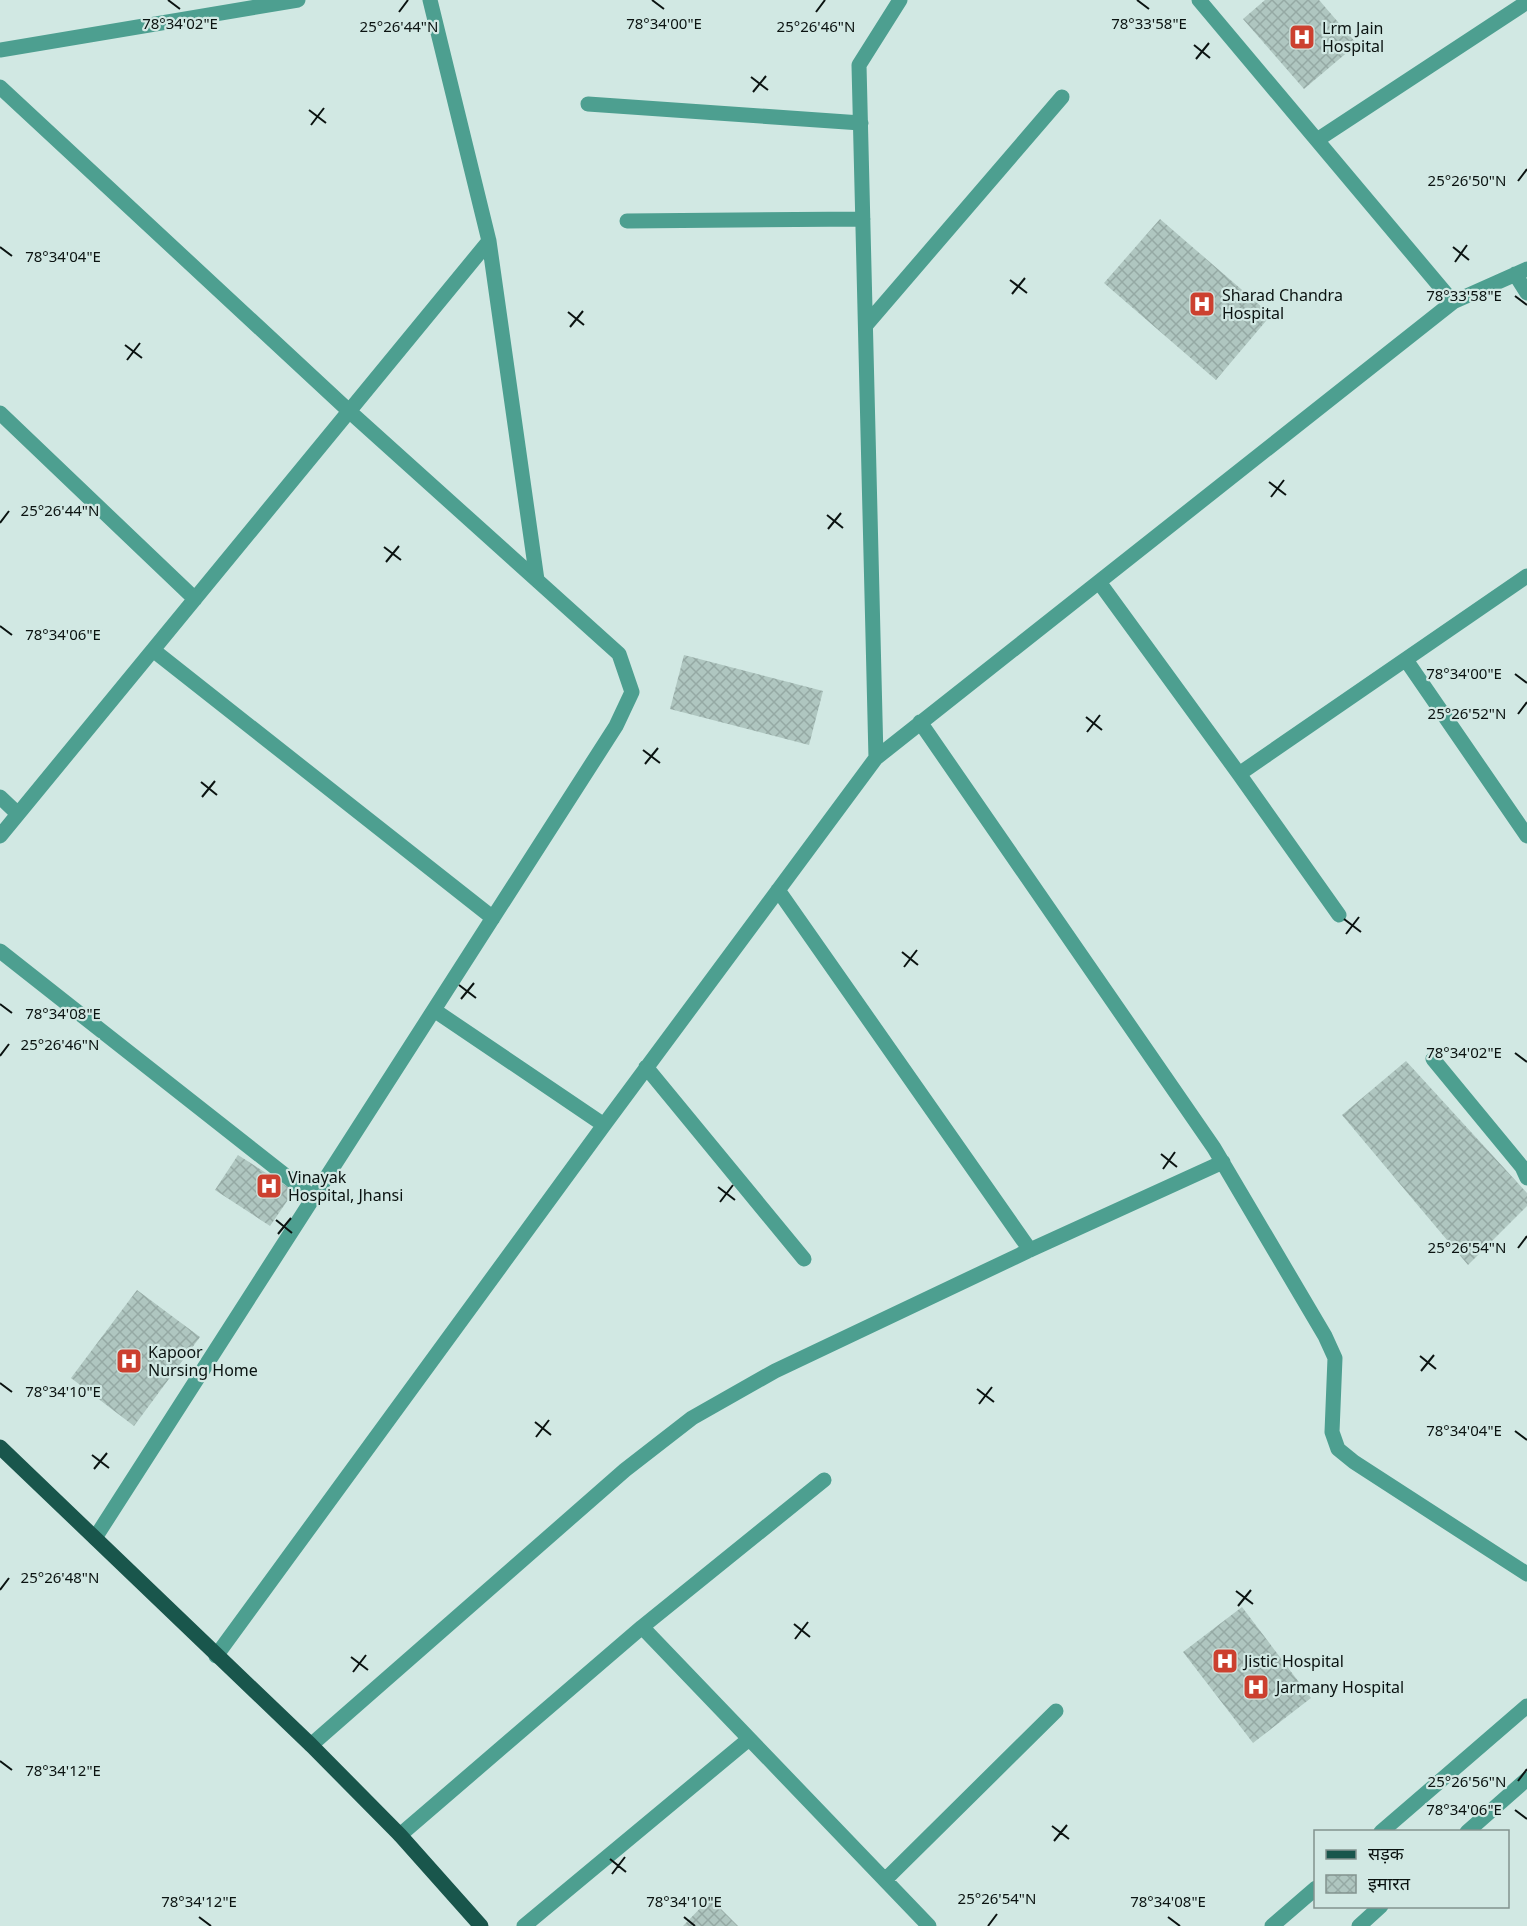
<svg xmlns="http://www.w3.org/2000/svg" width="1527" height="1926" font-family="'Noto Sans','Noto Sans Devanagari',sans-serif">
  <defs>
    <pattern id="building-cross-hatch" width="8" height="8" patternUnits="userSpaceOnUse" patternTransform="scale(1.5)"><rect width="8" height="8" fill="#afc6c0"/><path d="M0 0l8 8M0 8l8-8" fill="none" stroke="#95a9a4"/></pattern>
  </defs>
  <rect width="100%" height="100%" fill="#d1e8e3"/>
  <path fill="url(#building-cross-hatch)" d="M1265 0H1319L1357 44 1304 89 1243 19Z
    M1160 219 1271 315 1216 380 1104 283Z
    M684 655 823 691 809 745 670 709Z
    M1406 1061 1527 1193V1206L1468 1265 1342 1115Z
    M238 1155 294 1191 270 1226 215 1190Z
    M137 1290 200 1337 134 1426 71 1378Z
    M1242 1607 1311 1698 1253 1743 1183 1652Z
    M710 1898 738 1926H683Z"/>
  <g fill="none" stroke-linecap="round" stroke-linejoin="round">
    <path stroke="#4d9f90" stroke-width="15" d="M430 0 489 241 537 580
      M1199 0 1453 302
      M0 50 298 0
      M0 87 349 411 619 654 632 692 616 726 95 1538
      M588 104 861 123
      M1317 140 1527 2
      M627 221 863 219
      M1515 274 1527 293
      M866 325 1062 97
      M0 413 195 599
      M1099 582 1239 774 1339 915
      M153 650 493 918
      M1406 660 1527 836
      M920 722 1214 1148 1325 1336 1335 1358 1332 1432 1338 1449 1354 1462 1527 1574
      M876 758 1453 302 1527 269
      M1239 774 1527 576
      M0 797 18 814
      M0 836 489 241
      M778 890 1030 1250
      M0 951 314 1198
      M434 1010 604 1125
      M1433 1059 1522 1167 1527 1178
      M646 1067 804 1259
      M642 1627 929 1926
      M216 1656 604 1125 876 758 859 65 900 0
      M311 1745 625 1470 692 1418 775 1371 1030 1250 1223 1162
      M1381 1832 1527 1706
      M1467 1832 1527 1779
      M400 1835 642 1627 824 1480
      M885 1880 1056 1711
      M524 1926 749 1739
      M1272 1926 1316 1888
      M1359 1926 1381 1906"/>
    <path stroke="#19564c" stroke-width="15" d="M0 1447 311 1745 400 1835 481 1926"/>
  </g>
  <path fill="none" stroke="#0b1311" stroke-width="2" d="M168 0 180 9M652 0 664 9M1137 0 1149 9M399 12 408 0M816 12 825 0M1194 45 1210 58M1196 59 1209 43M751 77 768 90M753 92 766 76M309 110 326 123M311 125 324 108M1518 181 1527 169M0 247 12 256M1453 247 1469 260M1455 262 1467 245M1010 280 1027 293M1012 294 1025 278M1515 296 1527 305M568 312 584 325M570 327 583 311M125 345 142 358M127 360 140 343M1269 482 1286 495M1271 497 1284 480M827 515 843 528M0 523 9 511M828 529 841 513M384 547 401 560M386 562 399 546M0 626 12 635M1515 674 1527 683M1518 714 1527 702M1086 717 1102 730M1087 732 1100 715M643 750 660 763M645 764 658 748M201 782 217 795M202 797 215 781M1344 919 1361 932M1346 934 1359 917M902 952 918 965M904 967 917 950M459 985 476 998M461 999 474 983M0 1004 12 1013M1515 1053 1527 1062M0 1056 9 1044M1161 1154 1177 1167M1163 1169 1175 1152M718 1187 735 1200M720 1202 733 1185M276 1220 292 1233M278 1234 291 1218M1518 1248 1527 1236M1420 1356 1436 1369M1421 1371 1434 1355M0 1383 12 1392M977 1389 994 1402M979 1404 992 1387M535 1422 551 1435M1515 1431 1527 1440M536 1437 549 1420M92 1455 109 1468M94 1469 107 1453M0 1590 9 1578M1236 1591 1253 1604M1238 1606 1251 1590M794 1624 810 1637M795 1639 808 1622M351 1657 368 1670M353 1672 366 1655M0 1761 12 1770M1518 1781 1527 1769M1515 1810 1527 1819M1052 1826 1069 1839M1054 1841 1067 1825M610 1859 626 1872M612 1874 625 1857M199 1917 211 1926M684 1917 695 1926M1168 1917 1180 1926M988 1926 997 1914"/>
  <defs>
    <g id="hospital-square" transform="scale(1.35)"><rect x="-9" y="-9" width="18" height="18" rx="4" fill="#cc402f" stroke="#d1e8e3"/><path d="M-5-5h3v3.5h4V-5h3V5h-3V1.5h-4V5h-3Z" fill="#fff"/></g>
  </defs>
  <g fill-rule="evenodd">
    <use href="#hospital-square" x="1302" y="37"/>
    <use href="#hospital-square" x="1202" y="304"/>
    <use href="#hospital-square" x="269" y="1186"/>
    <use href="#hospital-square" x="129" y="1361"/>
    <use href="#hospital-square" x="1225" y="1661"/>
    <use href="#hospital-square" x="1256" y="1687"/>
  </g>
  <g text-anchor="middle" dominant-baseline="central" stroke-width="4.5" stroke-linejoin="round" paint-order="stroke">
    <g font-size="16" fill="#0b1311" stroke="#d1e8e3" text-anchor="start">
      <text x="1322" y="28">Lrm Jain<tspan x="1322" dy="18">Hospital</tspan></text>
      <text x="1222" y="295">Sharad Chandra<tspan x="1222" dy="18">Hospital</tspan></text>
      <text x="288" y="1177">Vinayak<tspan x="288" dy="18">Hospital, Jhansi</tspan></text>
      <text x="148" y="1352">Kapoor<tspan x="148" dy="18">Nursing Home</tspan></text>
      <text x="1244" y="1661">Jistic Hospital</text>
      <text x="1276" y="1687">Jarmany Hospital</text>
    </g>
  </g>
  <g font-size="15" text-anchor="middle" fill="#0b1311" stroke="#d1e8e3" stroke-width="4.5" stroke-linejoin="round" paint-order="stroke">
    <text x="180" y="29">78°34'02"E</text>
    <text x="664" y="29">78°34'00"E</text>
    <text x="1149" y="29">78°33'58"E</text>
    <text x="816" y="32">25°26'46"N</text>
    <text x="399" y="32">25°26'44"N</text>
    <text x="1467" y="186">25°26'50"N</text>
    <text x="63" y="262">78°34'04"E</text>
    <text x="1464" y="301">78°33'58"E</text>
    <text x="60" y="516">25°26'44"N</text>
    <text x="63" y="640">78°34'06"E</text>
    <text x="1464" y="679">78°34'00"E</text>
    <text x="1467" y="719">25°26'52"N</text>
    <text x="63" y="1019">78°34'08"E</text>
    <text x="60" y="1050">25°26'46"N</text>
    <text x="1464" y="1058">78°34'02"E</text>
    <text x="1467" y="1253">25°26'54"N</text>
    <text x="63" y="1397">78°34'10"E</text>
    <text x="1464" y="1436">78°34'04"E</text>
    <text x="60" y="1583">25°26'48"N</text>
    <text x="63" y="1776">78°34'12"E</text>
    <text x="1467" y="1787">25°26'56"N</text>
    <text x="1464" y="1815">78°34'06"E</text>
    <text x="997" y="1904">25°26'54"N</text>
    <text x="199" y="1907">78°34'12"E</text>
    <text x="684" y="1907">78°34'10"E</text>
    <text x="1168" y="1907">78°34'08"E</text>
  </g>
  <rect x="1314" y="1830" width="195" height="78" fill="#d1e8e3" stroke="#82938f" stroke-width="1.5"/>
  <rect x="1326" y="1850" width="30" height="9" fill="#19564c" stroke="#82938f" stroke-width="1.5"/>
  <text x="1368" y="1860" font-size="18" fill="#0b1311">सड़क</text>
  <rect x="1326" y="1875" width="30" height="18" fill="url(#building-cross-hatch)" stroke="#82938f" stroke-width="1.5"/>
  <text x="1368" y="1890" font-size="18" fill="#0b1311">इमारत</text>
</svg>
